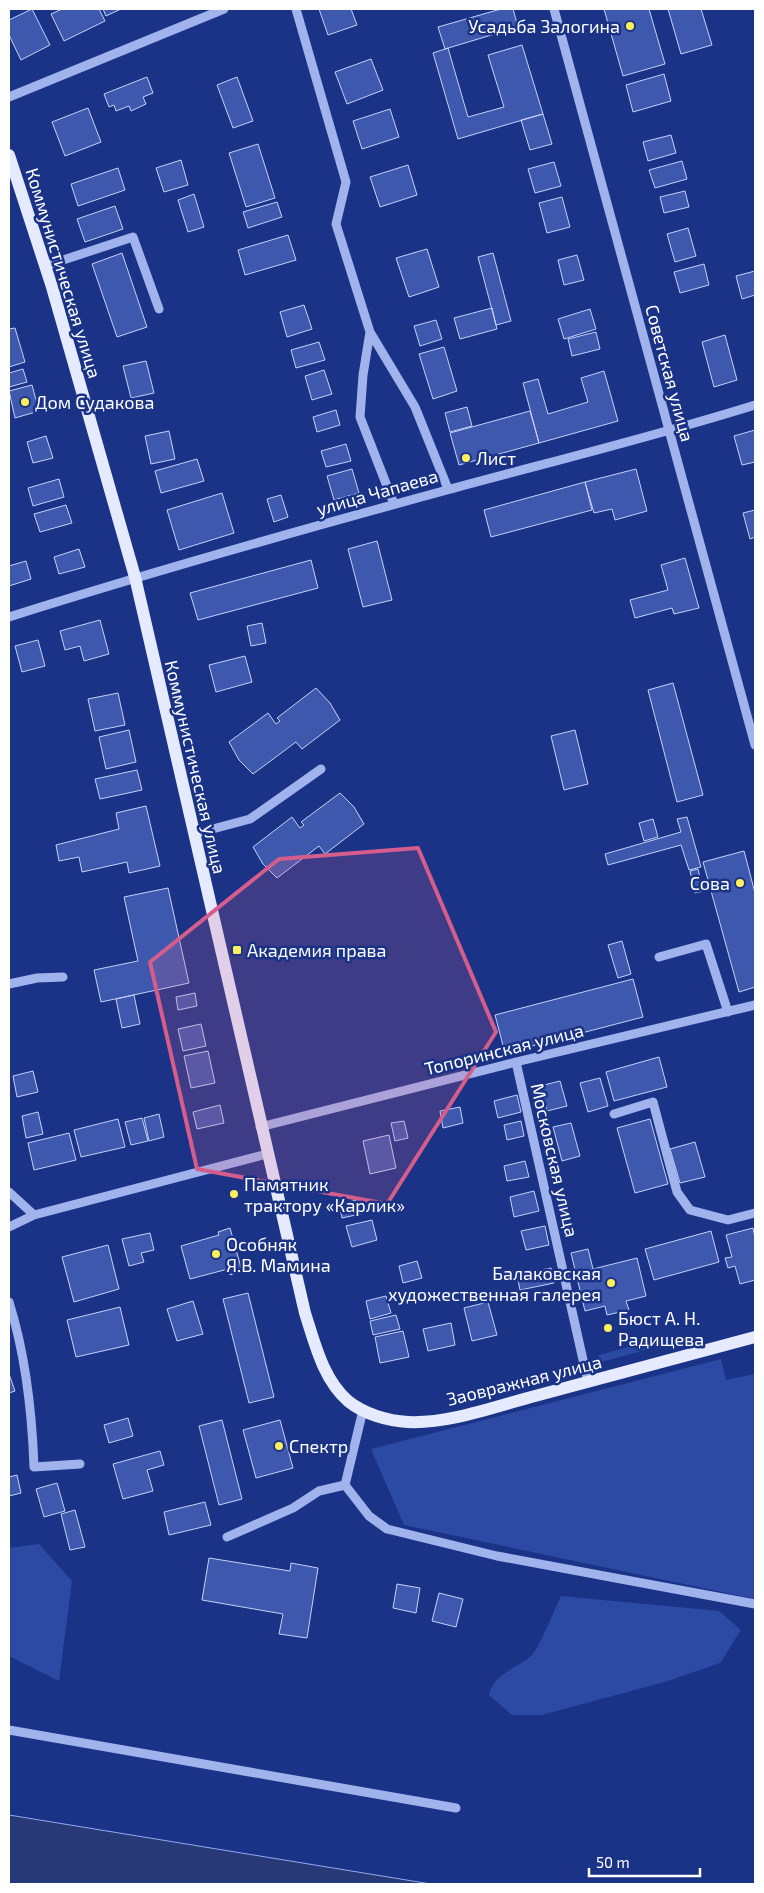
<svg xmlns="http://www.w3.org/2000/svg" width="764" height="1893" font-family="'Exo 2',sans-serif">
  <rect width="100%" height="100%" fill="#1a3386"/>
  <path fill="#2c4aa4" d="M647 1342 651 1346 649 1349 601 1362 598 1361 599 1355Z
    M721 1359 726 1380 755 1374V1599L404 1525 371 1449Z
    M39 1544 72 1581 59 1681 9 1656V1548Z
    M561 1596 719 1611 741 1630 720 1663 668 1681 542 1715H512L489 1695C493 1674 517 1668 531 1656 539 1649 555 1608 561 1596Z"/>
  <path fill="#273977" stroke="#93abee" d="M9 1815 431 1884H9Z"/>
  <path fill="#3e58ad" stroke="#c5d2f9" d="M32 9 50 45 21 60 9 35V20Z
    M62 9H99L105 21 64 41 51 14Z
    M103 9H121L106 16Z
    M319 9H351L357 25 328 35Z
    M501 9H513L518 27 445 49 438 27Z
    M604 9H649L665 64 623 76Z
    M668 9H701L712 45 681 54Z
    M522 45 543 114 458 139 433 53 448 48 468 117 504 107 488 55Z
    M371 59 383 90 347 104 335 72Z
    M664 74 671 101 633 112 626 85Z
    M147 77 153 93 143 97 146 104 131 111 129 106 116 111 114 105 109 107 104 94Z
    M237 77 253 121 233 128 217 85Z
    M88 108 101 142 65 156 52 122Z
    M390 109 399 137 362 149 353 121Z
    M543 114 552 144 530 150 521 120Z
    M671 135 676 153 648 161 643 142Z
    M258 144 275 198 246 207 229 153Z
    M181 160 188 185 164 192 156 168Z
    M682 161 687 179 655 188 649 170Z
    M554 162 561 186 535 193 528 169Z
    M408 165 417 195 380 207 370 177Z
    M118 168 125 190 78 206 71 184Z
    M685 191 689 207 664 213 660 197Z
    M194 194 204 227 188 232 178 200Z
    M562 197 570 227 547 233 539 203Z
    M277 202 282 217 248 228 243 212Z
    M115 206 123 229 85 242 77 219Z
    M688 228 696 256 675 262 667 234Z
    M288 235 296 260 245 275 238 250Z
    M427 249 439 287 409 297 396 258Z
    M122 253 147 327 117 337 92 264Z
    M493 253 511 321 496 325 478 257Z
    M577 255 584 280 564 285 558 260Z
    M704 264 709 285 680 293 674 272Z
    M755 271V295L742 299 736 276Z
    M304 305 312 329 287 337 280 312Z
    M492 308 497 329 460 339 454 318Z
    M590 309 596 329 564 339 558 319Z
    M436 320 442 339 420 346 414 326Z
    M15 328 25 362 9 367V329Z
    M596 332 600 349 572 356 568 339Z
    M725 335 737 380 714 387 702 342Z
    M319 342 325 360 296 368 291 350Z
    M444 347 457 391 433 399 419 354Z
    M146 361 154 393 131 398 123 366Z
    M23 369 27 382 9 387V373Z
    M324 370 332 394 312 400 305 376Z
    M604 371 618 421 539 443 523 383 538 379 548 414 588 402 581 378Z
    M32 385 39 411 15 418 9 391Z
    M467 407 472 426 450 432 445 413Z
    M336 410 340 425 317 432 313 417Z
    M530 411 539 443 459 465 450 433Z
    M755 430V462L742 465 734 436Z
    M169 431 175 459 151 464 145 436Z
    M46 436 53 458 33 463 27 442Z
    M346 444 351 461 326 467 321 451Z
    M197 459 204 481 161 493 155 471Z
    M352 469 359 493 334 500 327 476Z
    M636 469 647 511 615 520 612 509 594 513 585 482Z
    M59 479 64 497 33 506 28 488Z
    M585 482 592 510 491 537 484 510Z
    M222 493 234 533 179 550 167 510Z
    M281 495 288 517 274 522 267 499Z
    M66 505 72 523 40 532 34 514Z
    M755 510V537L750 539 743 513Z
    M377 541 392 600 363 607 348 549Z
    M79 549 85 567 59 574 54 557Z
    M685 558 699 608 674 614 672 608 635 618 630 600 668 590 661 565Z
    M311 560 318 588 198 620 190 593Z
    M26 561 31 579 9 586V566Z
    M100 620 109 654 84 661 80 646 65 650 60 631Z
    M262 623 266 643 251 646 247 626Z
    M38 640 45 666 22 672 15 646Z
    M245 656 252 682 216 692 209 665Z
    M673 683 703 795 677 802 648 690Z
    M316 688 330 703 340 720 302 749 296 742 253 774 239 760 229 742 268 713 276 724 280 721 277 718Z
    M118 693 125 725 95 731 88 699Z
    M129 730 136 762 106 769 99 737Z
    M575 730 588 784 564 790 551 736Z
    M137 770 142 790 100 799 95 779Z
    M340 793 354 807 364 824 325 854 319 846 277 878 263 864 253 847 292 817 300 828 304 825 301 822Z
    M146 806 160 866 129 873 127 862 82 872 79 857 59 861 56 845 119 829 116 813Z
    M687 817 701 867 689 870 681 845 608 865 605 854 681 832 677 819Z
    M653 819 658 837 644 841 639 823Z
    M744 851 755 893V987L739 992 703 862Z
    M698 869 703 891 695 893 690 871Z
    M168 888 189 983 101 1002 94 970 138 961 124 897Z
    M622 941 631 974 618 978 608 945Z
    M633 979 643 1017 505 1053 495 1015Z
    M195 993 197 1006 178 1010 176 997Z
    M134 995 140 1024 122 1028 116 999Z
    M201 1024 206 1046 183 1051 178 1029Z
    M208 1051 215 1083 191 1088 184 1056Z
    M659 1057 667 1087 614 1101 606 1072Z
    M33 1071 38 1092 17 1097 13 1076Z
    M600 1078 608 1106 588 1112 580 1083Z
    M560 1081 567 1106 547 1111 540 1086Z
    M517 1095 521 1112 498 1118 494 1101Z
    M220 1105 224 1123 197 1129 193 1112Z
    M460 1107 463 1123 443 1128 440 1111Z
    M38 1112 43 1134 26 1138 22 1116Z
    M159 1114 164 1137 149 1141 144 1118Z
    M142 1118 148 1141 131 1145 125 1122Z
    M118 1119 125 1147 81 1157 74 1130Z
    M650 1119 668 1184 635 1193 617 1128Z
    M404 1121 408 1138 395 1141 391 1123Z
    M521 1121 524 1136 507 1140 504 1125Z
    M571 1123 580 1156 562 1161 553 1127Z
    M69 1133 76 1160 34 1170 28 1143Z
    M389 1135 396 1168 370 1174 363 1141Z
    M695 1142 705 1177 680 1183 670 1149Z
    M525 1161 529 1177 507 1181 504 1166Z
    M534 1191 539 1211 514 1217 510 1197Z
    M362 1199 365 1213 342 1218 339 1204Z
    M372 1220 377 1240 352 1247 346 1226Z
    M545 1226 549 1245 526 1250 521 1231Z
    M230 1228 242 1271 230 1275 228 1269 190 1279 181 1246 219 1235 218 1232Z
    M753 1228 755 1238V1280L740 1284 735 1266 728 1268 725 1258 732 1257 726 1235Z
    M711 1231 719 1262 654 1280 645 1249Z
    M150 1233 154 1250 141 1253 144 1262 129 1266 122 1239Z
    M108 1245 119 1289 74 1302 62 1257Z
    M588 1249 593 1269 637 1258 646 1296 626 1301 629 1310 607 1315 605 1306 585 1311 571 1253Z
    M417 1261 422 1278 403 1283 399 1266Z
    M551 1268 554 1283 520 1290 517 1275Z
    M248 1293 274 1397 249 1403 223 1299Z
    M386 1296 391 1313 370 1319 366 1301Z
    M193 1301 203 1334 177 1341 167 1309Z
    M488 1302 497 1335 472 1341 464 1308Z
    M120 1307 129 1345 76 1357 67 1320Z
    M396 1315 400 1329 373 1335 370 1321Z
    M451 1323 455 1345 428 1351 423 1329Z
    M403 1331 409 1357 380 1363 375 1337Z
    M9 1374 15 1391 9 1393Z
    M128 1418 133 1436 109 1443 104 1425Z
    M222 1420 242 1499 219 1505 199 1426Z
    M280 1420 293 1468 256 1478 243 1430Z
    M160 1451 164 1465 147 1470 153 1491 123 1499 113 1464Z
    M17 1475 21 1493 9 1496V1477Z
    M57 1483 65 1511 44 1517 36 1489Z
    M205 1502 211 1525 169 1535 164 1512Z
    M75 1510 85 1547 70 1550 61 1514Z
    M209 1558 290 1571 291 1563 318 1568 307 1638 279 1634 283 1614 202 1600Z
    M397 1584 420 1588 416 1613 393 1608Z
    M439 1593 463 1599 456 1627 432 1621Z"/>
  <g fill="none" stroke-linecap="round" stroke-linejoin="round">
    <path stroke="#a0b3ec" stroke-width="9" d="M296 9 346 182 336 224 370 332 415 407 448 489
      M554 9 755 745
      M9 97 224 9
      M45 266 133 237 159 309
      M370 332 363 375 360 417 394 504
      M9 617C154 571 300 530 447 490 550 462 653 437 755 405
      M194 834 250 819 321 769
      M659 957 706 944 728 1012
      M9 984 37 978 63 977
      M516 1062 588 1382
      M614 1114 653 1102 677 1192 690 1210 728 1220 755 1213
      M260 1127 516 1062 755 1005
      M9 1192 34 1215
      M9 1227 34 1215 267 1154
      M9 1302C26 1356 32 1411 34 1467L80 1464
      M345 1485 369 1516 387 1529 497 1556 755 1604
      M227 1537 293 1508 319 1491 345 1485 363 1410
      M9 1730 456 1808"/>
    <path stroke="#e5eaff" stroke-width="12" d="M9 155 52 287 135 577 305 1313C315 1344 323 1379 348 1401 364 1414 388 1421 408 1422 448 1424 497 1406 535 1396 608 1376 682 1357 755 1337"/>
  </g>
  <path fill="#d45d8c" fill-opacity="0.2" stroke="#d45d8c" stroke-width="4" stroke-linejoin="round" d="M418 848 496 1032 387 1204 197 1169 150 962 279 859Z"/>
  <g fill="#fff05b" stroke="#1a3386" stroke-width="2">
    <circle cx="630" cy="26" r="5"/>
    <circle cx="25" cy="402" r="5"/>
    <circle cx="466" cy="458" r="5"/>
    <circle cx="740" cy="883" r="5"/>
    <rect x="232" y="945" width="10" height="10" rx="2.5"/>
    <circle cx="234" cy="1194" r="5"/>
    <circle cx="216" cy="1254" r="5"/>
    <circle cx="611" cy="1283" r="5"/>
    <circle cx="608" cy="1328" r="5"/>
    <circle cx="279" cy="1446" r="5"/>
  </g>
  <g text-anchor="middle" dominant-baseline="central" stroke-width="5" stroke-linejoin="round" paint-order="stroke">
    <g font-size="18" fill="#fff" stroke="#1a3386" text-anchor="start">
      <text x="620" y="26" text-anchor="end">Усадьба Залогина</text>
      <text x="35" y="402">Дом Судакова</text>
      <text x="476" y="458">Лист</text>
      <text x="730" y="883" text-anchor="end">Сова</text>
      <text x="247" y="950">Академия права</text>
      <text x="244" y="1184">Памятник<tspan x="244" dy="21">трактору «Карлик»</tspan></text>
      <text x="226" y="1244">Особняк<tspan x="226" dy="21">Я.В. Мамина</tspan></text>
      <text x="601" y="1273" text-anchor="end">Балаковская<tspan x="601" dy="21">художественная галерея</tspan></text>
      <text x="618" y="1318">Бюст А. Н.<tspan x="618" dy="21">Радищева</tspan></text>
      <text x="289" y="1446">Спектр</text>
    </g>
    <g font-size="18" fill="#fff" stroke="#1a3386">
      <text transform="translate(64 273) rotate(73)">Коммунистическая улица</text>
      <text transform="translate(670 373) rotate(75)">Советская улица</text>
      <text transform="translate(377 492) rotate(-16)">улица Чапаева</text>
      <text transform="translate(196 767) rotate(77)">Коммунистическая улица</text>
      <text transform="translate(504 1049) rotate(-14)">Топоринская улица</text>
      <text transform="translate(555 1160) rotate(77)">Московская улица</text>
      <text transform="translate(524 1380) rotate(-14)">Заовражная улица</text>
    </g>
  </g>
  <rect width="764" height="1893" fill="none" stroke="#ffffff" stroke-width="20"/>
  <path d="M589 1868v8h111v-8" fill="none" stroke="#ffffff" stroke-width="2.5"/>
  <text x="596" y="1868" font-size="15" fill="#ffffff" stroke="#1a3386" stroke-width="4" paint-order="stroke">50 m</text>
</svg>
